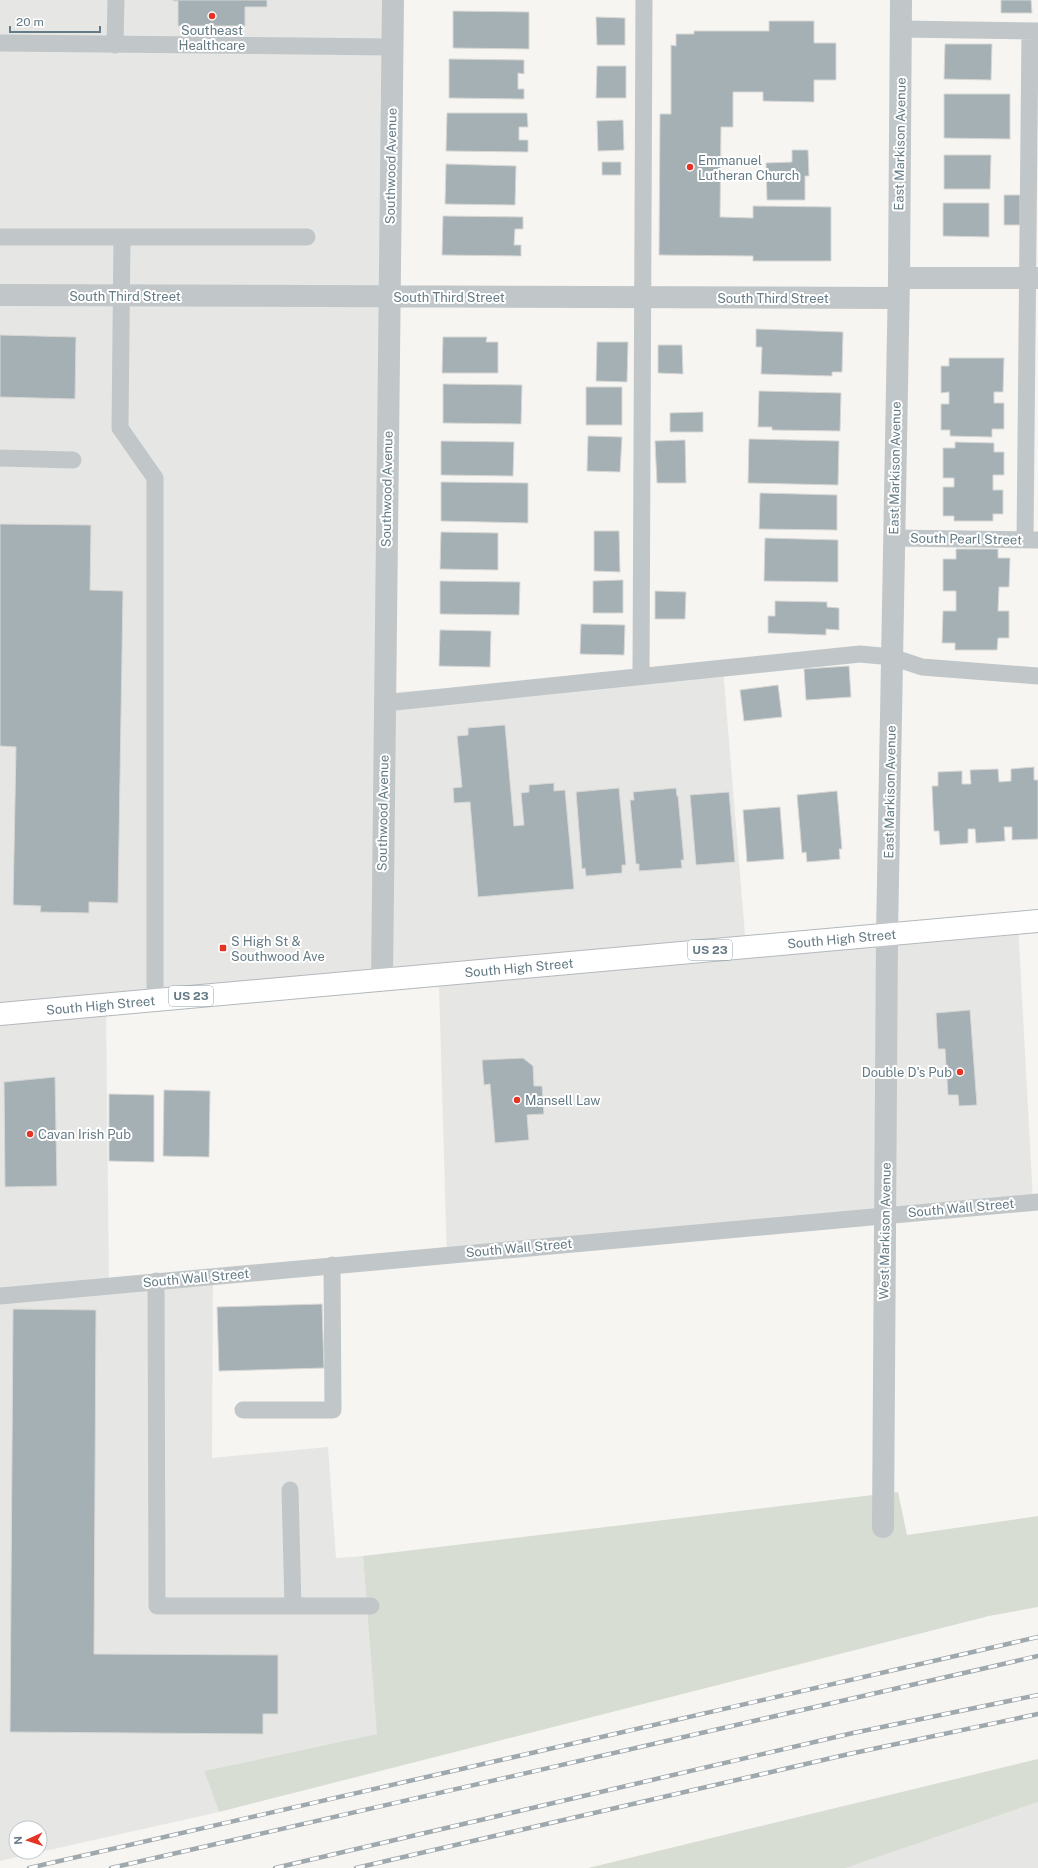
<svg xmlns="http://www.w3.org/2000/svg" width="1038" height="1868" font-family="'Public Sans',sans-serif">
  <rect width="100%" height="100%" fill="#f6f5f2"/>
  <path fill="#e6e7e5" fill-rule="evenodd" d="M0 0H391L384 693 723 668 746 947 1018 923 1033 1200 447 1262 439 986 106 1005 109 1287 213 1276 212 1458 328 1447 336 1558 363 1556 378 1734 204 1771 219 1812 0 1861ZM16 1828H40V1852H16Z
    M1038 1802V1868H846Z"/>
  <path fill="#d8ddd3" d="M898 1492 907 1535 1038 1516V1607L989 1616 219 1812 204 1771 377 1734 363 1556Z
    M1038 1759V1802L846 1868H588Z"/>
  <path fill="#a5b0b4" stroke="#d7d7d5" d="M173 0H267V7H245V26H178V1H173Z
    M1001 0H1031L1032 13H1001Z
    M453 11 529 12V49L453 48Z
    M596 17 625 18V45H597Z
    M769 21H814V43H836V80H814V102L763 101V92H733V127H721L720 217 753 218V206L831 207V261H753V256L659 255 660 114H671V45L676 46V34H694V31H769Z
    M945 44H992L991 80 944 79Z
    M449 59 524 60V74L518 73V89H524V99L449 98Z
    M597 66H626V98H596Z
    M944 94H1010V139L944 138Z
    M447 113H527L528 127H519V140H528V152L446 151Z
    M623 120 624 150 598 151 597 121Z
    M792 150H808L809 176H805V200H767L766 163 792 162Z
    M944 155H991L990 189H944Z
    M602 162H621V175H602Z
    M446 164 516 166 515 205 445 204Z
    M1004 195H1020V225H1004Z
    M943 203H989V237L943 236Z
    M443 216 523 217V229H515L514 245H521V256L442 255Z
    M756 329 843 332 842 372H832V376L761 374 762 347H756Z
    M0 335 76 337 75 399 0 397Z
    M443 337H487L486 342H498V373H442Z
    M597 342H628L627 382 596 381Z
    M658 345H682L683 374 658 373Z
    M949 358H1004L1003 392H994V403H1004V429H992V437L950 436V430H941V404H949V392L941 393V366H949Z
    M443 384 522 385 521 424 443 423Z
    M586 387H622V425H586Z
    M759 391 841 393 840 431 772 430V427H758Z
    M703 412V432H670V413Z
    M588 436 622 437 620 472 587 471Z
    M749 439 839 441 838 485 748 483Z
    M685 440 686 483H657L655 441Z
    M441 441 514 442 513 476 441 475Z
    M955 442 994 443V452H1004V475H993V490H1003V514H993V521H954V516H943V487H954V478H943V448H955Z
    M441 482 528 483V523L441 521Z
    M760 493 837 495V530L759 529Z
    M0 524 91 525 90 590 123 591 118 903 89 902V913L40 912 41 906 13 905 16 747 0 746Z
    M594 531H619L620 572 594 571Z
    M441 532 498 533V570L440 569Z
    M765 538 838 540V582L764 581Z
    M956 549H998V558H1010L1009 587H999L998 611H1009V638H998L997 650H955V643H942L943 611H956V591H943V559H956Z
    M623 580V613H593V581Z
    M440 581 520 582 519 615 440 614Z
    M655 591 686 592 685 619H655Z
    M775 601 827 602V607L839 608V630L826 629V635L768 633V616H775Z
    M581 624 625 625 624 655 580 654Z
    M440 630 491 631 490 667 439 666Z
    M849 666 851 697 806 700 804 669Z
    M778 685 782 717 744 721 740 690Z
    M505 725 514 826 524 825 521 793 529 792V785L554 783V791L565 790 574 889 478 897 470 802 454 803 453 788 462 787 457 736 468 735V728Z
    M1034 767V780H1038V839L1012 840V827H1004L1005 841 976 843 975 829H968V843L940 845 939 831H934L932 786H938V772L962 771V784H971L970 770 998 769 999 782 1011 781V769Z
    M619 788 626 865H622V873L586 876 585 868 582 869 576 792Z
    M676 788 677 796H678L684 860H681L682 868 639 871V864H636L630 800H634L633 792Z
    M837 791 842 849H839L840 859 807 862 806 852 802 853 797 795Z
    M729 792 735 862 696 865 690 795Z
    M780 807 784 859 747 862 743 810Z
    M970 1010 977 1105 959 1106 958 1095H948L945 1049H938L936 1013Z
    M523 1058 533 1066 534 1086H542L544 1114 527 1115 529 1140 495 1143 490 1084 484 1085 482 1060Z
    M55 1077 57 1186 5 1187 4 1082Z
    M164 1090 210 1091 209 1157 163 1156Z
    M109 1094 154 1095V1162L109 1161Z
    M322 1304 324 1368 219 1371 217 1307Z
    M13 1309 96 1310 94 1654 278 1655V1714H263V1734L10 1732Z"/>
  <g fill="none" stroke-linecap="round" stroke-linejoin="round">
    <g stroke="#b2b8bb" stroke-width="24">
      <g id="primary">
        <path id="s1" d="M0 1014 1038 921"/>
      </g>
    </g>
    <path stroke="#c1c6c8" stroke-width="17" d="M901 29 1038 31
      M0 43 392 47
      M115 45 116 0
      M0 237H307
      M122 237 120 428 155 478V1000
      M0 458 73 460
      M894 538 1038 540
      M1025 540 1030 31
      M641 675 644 0
      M385 703 860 654 892 657 922 667 1038 676
      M156 1281 157 1606H371
      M0 1296 1038 1202
      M243 1410H333L332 1265
      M290 1490 293 1606"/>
    <path stroke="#c1c6c8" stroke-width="22" d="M899 278H1038
      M0 295 898 298
      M382 979 393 0
      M883 1527 887 935 899 278 901 0"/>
    <use href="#primary" stroke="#fff" stroke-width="22"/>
    <g stroke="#9fa8ac" stroke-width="4.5">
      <path id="rail" d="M29 1868 1038 1637
        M111 1868 1038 1656
        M275 1868 853 1733 1038 1695
        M356 1868 849 1754 1038 1714"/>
    </g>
    <use href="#rail" stroke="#fff" stroke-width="3" stroke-dasharray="9" stroke-linecap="butt"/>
  </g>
  <g fill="#e53423" stroke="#fff" stroke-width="1.5">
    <circle cx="212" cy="16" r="4"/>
    <circle cx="690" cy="167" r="4"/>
    <rect x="219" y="944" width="8" height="8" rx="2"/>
    <circle cx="960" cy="1072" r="4"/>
    <circle cx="517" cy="1100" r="4"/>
    <circle cx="30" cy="1134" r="4"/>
  </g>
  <g text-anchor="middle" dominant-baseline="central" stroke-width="4" stroke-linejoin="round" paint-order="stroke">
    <g fill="#fff" stroke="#92a2a9" stroke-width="1">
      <rect x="688" y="940" width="44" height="20" rx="3"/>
      <rect x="169" y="986" width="44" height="20" rx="3"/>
    </g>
    <g font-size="12" font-weight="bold" fill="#647a84">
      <text x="710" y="950">US 23</text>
      <text x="191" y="996">US 23</text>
    </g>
    <g font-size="13" fill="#647a84" stroke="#fff" text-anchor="start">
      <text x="212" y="30" text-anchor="middle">Southeast<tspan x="212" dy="15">Healthcare</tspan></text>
      <text x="698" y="160">Emmanuel<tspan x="698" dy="15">Lutheran Church</tspan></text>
      <text x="231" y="941">S High St &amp;<tspan x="231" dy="15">Southwood Ave</tspan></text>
      <text x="952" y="1072" text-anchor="end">Double D's Pub</text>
      <text x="525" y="1100">Mansell Law</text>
      <text x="38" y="1134">Cavan Irish Pub</text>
    </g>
    <g font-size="13" fill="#647a84" stroke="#fff">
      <text transform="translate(900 144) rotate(-89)">East Markison Avenue</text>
      <text transform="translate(391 166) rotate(-89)">Southwood Avenue</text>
      <text x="125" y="296">South Third Street</text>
      <text x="449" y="297">South Third Street</text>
      <text x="773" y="298">South Third Street</text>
      <text transform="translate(895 468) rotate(-89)">East Markison Avenue</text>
      <text transform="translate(387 489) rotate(-89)">Southwood Avenue</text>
      <text transform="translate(966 539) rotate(1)">South Pearl Street</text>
      <text transform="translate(890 792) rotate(-89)">East Markison Avenue</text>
      <text transform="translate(383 813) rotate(-89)">Southwood Avenue</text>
      <text stroke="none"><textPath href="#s1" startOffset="845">South High Street</textPath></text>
      <text stroke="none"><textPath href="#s1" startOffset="521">South High Street</textPath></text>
      <text stroke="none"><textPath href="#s1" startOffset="101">South High Street</textPath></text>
      <text transform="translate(961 1208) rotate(-5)">South Wall Street</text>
      <text transform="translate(885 1231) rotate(-89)">West Markison Avenue</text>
      <text transform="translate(519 1248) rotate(-5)">South Wall Street</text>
      <text transform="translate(196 1278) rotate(-5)">South Wall Street</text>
    </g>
  </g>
  <g transform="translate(28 1840) rotate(267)"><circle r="19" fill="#ffffff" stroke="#c1cace"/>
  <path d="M0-3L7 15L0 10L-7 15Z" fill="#e53423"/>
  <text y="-6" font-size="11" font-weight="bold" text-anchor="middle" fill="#647a84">N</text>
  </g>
  <path d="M10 26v6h90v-6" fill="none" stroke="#647a84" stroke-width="2"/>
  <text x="16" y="26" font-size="12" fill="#647a84" stroke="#ffffff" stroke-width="3" paint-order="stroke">20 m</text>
</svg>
